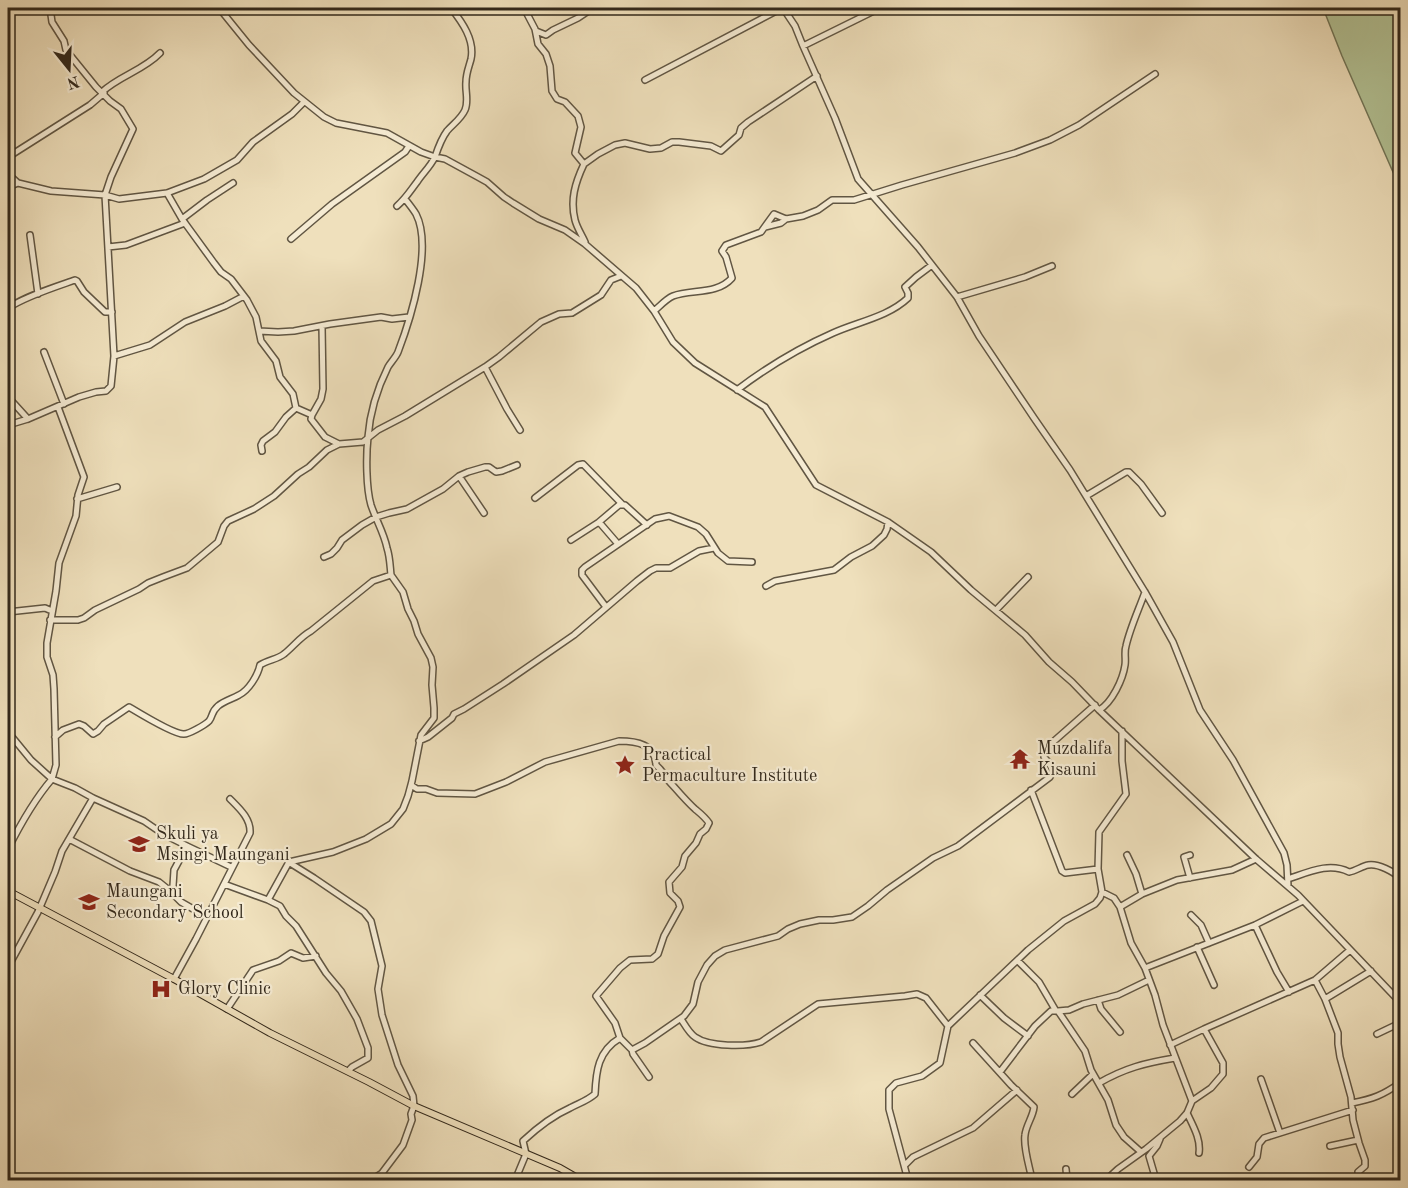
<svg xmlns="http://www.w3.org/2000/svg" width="1408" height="1188" font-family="'Old Standard TT',serif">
  <rect width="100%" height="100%" fill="#efe0bc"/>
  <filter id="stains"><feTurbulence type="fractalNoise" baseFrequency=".00333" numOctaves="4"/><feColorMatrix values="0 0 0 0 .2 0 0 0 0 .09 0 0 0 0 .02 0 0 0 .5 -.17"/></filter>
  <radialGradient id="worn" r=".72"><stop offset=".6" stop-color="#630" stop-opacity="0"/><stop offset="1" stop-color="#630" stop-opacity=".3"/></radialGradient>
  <path fill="#b3c396" stroke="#727658" stroke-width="1.5" d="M1323 8H1386L1400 13V188L1342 56Z"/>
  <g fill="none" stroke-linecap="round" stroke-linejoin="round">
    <g stroke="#615643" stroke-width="8">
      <path id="minor" d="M50 8 52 22 64 41 66 50 96 87 110 101 121 109 133 129 111 177 105 195 119 199 167 193 204 179 237 160 253 142 292 114 304 102
        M219 8 249 45 294 93 324 117 336 123 387 133 421 152 435 157C430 167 423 173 417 182 410 191 406 198 397 206
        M451 8C462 22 475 40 471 59 469 67 466 73 466 82 465 91 469 101 465 110 461 119 453 124 447 131 441 139 438 148 435 157L445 159 478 177 487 182 504 197 513 203 539 219 565 230 585 244 636 288 654 311 673 342 695 363 765 407 816 485 888 522 931 552 971 590 1025 635 1049 662 1072 682 1099 710 1256 859 1298 895 1400 1002
        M524 8 535 29 538 44 546 54 550 66 552 91 557 99 565 102 578 116 581 127 575 153 584 164C575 183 570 200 575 220 577 228 582 235 585 242
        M783 8 795 26 803 46 835 118 858 179 918 247 957 297 979 336 1034 418 1070 470 1145 592 1173 642 1200 710 1233 760 1284 853 1287 865 1288 886
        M536 31 546 35 553 30 578 18 593 8
        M803 46 880 8
        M645 80 782 8
        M102 92C119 76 144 70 160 53
        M8 157 90 105 104 93
        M584 164 598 154 615 145 625 143 650 149 661 148 672 142H679L711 146 721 151 739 135 741 128 748 122 817 76
        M8 174 18 183 51 191 105 195 114 356
        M8 187 18 183
        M167 193 182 219 214 263 221 272 231 279 247 300 256 317 261 341 276 361 280 377 293 394 296 408 286 417 275 432 263 441 261 445 262 451
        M182 219 207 200 233 183
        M765 227 781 223 786 219
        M30 235 38 294
        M291 239 332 204 405 152 409 146
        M108 247 126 245 185 223
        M957 297 1025 277 1052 266
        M8 308C26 296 55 287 75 280L77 281 84 292 105 312H112
        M654 311C660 306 666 299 673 296 692 289 717 295 732 278L726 257 722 251 726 245 761 232 774 214 786 219 803 216 818 210 832 200H854L902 185 1015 153 1050 140 1079 125 1155 74
        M259 331 278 332 294 331 330 324 381 317 392 319 409 317
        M44 352 64 404
        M485 367 507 409 520 430
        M737 390C766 368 799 348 833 333 857 322 888 317 908 298V293L905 287 916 277 932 265
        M8 397 28 419
        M296 408 312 415 321 399 323 389 322 326
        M312 415 311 419 325 437 339 444
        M8 425 28 419 79 397 96 392 106 391 111 386 114 356 150 345 185 322 225 306 244 296
        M459 476 484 513
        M1086 496 1126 472H1129L1141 484 1162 513
        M535 498 578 465 583 464 622 504
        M77 499 117 487
        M599 522 618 544
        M571 540 599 522 619 505H625L647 525
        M324 557 331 554 337 548 342 540 362 525 376 517 389 513 407 509 443 489 459 476 468 472 485 467H489L496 472 502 471 517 465
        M766 586 775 581 834 570 851 557 872 546 884 535 887 529 888 522
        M606 607 582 575V570L585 567 655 519 669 516 698 527 706 534 718 553 728 561 752 562
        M996 610 1028 577
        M8 612 45 608 52 611
        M50 620H78L84 618 95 610 139 589 148 583 163 577 187 568 218 542 224 526 228 521 254 509 274 496 298 474 309 467 327 450 339 444 363 442 378 430 405 416 485 367 499 357 541 322 559 314 572 313 601 295 611 280 621 276
        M1099 710C1112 703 1123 679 1125 665 1126 659 1124 652 1126 646 1130 628 1139 609 1145 592
        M8 732 31 760 52 779 56 765 54 689 53 675 47 657V643L56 591 59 563 76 516 78 495 84 477 58 407
        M55 737 63 730 79 724 84 726 93 734 98 731 104 724 129 707C139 713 175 735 184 734 189 734 205 725 209 721 213 716 211 712 218 706 224 701 232 699 239 695 249 690 258 675 260 665 268 660 278 659 284 654 293 647 300 637 311 631L373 581 391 575C390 566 390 557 387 548 384 533 376 520 371 505 366 488 366 455 368 437 370 412 377 389 388 367 391 362 396 357 398 352 411 318 433 247 416 214 413 209 409 204 405 199
        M419 741 428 737 452 718 454 714 464 709 503 684 574 635 637 581 650 571 656 568H670L699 551 714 548
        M411 785 417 789H426L437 793 475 794 506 782 545 762 619 741C637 741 655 744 656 765 662 770 664 775 668 780 677 790 686 801 695 809 701 814 705 817 709 823L706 829 700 834 696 843 685 856 682 867 669 882 670 893 678 901 680 907 664 936 658 954 652 959 630 960 620 968 596 996 615 1023 620 1038C598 1051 596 1071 595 1094 587 1101 579 1103 570 1108 552 1116 537 1128 523 1141L526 1154 516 1178 517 1180
        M1031 790 1062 871 1065 873 1098 869
        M69 839 130 871 159 882 174 894
        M187 846 231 867
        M8 849C20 825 34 800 52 779L75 788 93 798 144 821 163 834 187 846 174 870 173 886 175 896 181 902 207 917
        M1127 855 1136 874 1142 894
        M290 863 314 878 364 912 371 921 382 966 378 989 382 1015 398 1065 413 1096 414 1106 411 1114 412 1120 403 1145 382 1173 371 1180
        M1190 878 1184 857 1190 855
        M1288 879C1309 872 1329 862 1349 872 1356 871 1362 866 1368 865 1378 863 1394 872 1400 878
        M224 884 268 900 289 862 333 852 366 839 391 824 403 809 408 796 412 781 421 735 434 718V708L432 685 433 667 431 658 418 634 414 621 408 609 403 592 391 575
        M1102 892 1114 898 1120 907
        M268 900 280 906 286 916 296 926 326 973 341 991 357 1019 368 1048V1058L352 1067 348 1071
        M1191 915 1201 925 1209 943
        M1255 925 1277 972 1289 992
        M1197 947 1214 985
        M1018 961 1039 982 1056 1011
        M8 967 38 912 55 872 62 851 93 798
        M1145 968 1255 925 1303 901
        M174 979 196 939 250 833C251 819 240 809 230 799
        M1315 980 1325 999 1338 1033V1044L1340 1057 1351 1097 1353 1120 1359 1143 1365 1160V1166L1358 1172 1360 1180
        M980 995 1004 1018 1028 1036
        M1325 999 1371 971
        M1098 1000 1101 1009 1120 1032
        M227 1009 253 970 279 961 291 953 303 958 316 956
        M1058 1011 1069 1010 1083 1004 1118 995 1149 980
        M681 1019C685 1025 689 1033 695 1037 709 1047 746 1047 761 1042L818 1004 905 996 917 994 926 998 948 1026
        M1377 1034 1400 1023
        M620 1038 632 1050 645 1043 684 1016 693 1004 698 982 707 965 715 956 725 950 778 936 788 929 800 924 819 920H833L852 917 868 906 887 890 933 858 958 846 1050 777C1055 769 1049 763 1044 757L1045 749 1095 705
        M973 1043 1011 1085 1034 1107C1033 1117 1026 1125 1025 1135 1023 1148 1030 1168 1032 1180
        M1170 1045 1204 1029 1315 980 1350 950
        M632 1050 633 1054 649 1077
        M1000 1072 1035 1026 1051 1011H1058L1085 1051 1091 1070 1108 1100 1116 1125 1124 1137 1141 1152
        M1261 1079 1280 1133
        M1099 1083C1125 1068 1145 1063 1175 1058
        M1072 1094 1093 1074
        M1192 1101 1163 1025 1155 995 1145 968 1131 943 1120 907 1142 894 1177 880 1232 870 1256 859
        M1352 1103C1373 1099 1383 1095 1400 1083
        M1187 1113C1193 1126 1201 1139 1199 1153
        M1330 1146 1358 1140
        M905 1165 913 1157 973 1128 1017 1090
        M1249 1167 1257 1157 1259 1144 1264 1138 1353 1110
        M1066 1169 1067 1180
        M382 1173 389 1180
        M736 1180 739 1177
        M908 1180 889 1109V1090L896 1083 922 1076 940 1063 948 1026 1028 950 1064 921 1095 904 1100 898 1102 892 1098 869 1099 832 1126 794 1122 761V731
        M1106 1180 1118 1169 1146 1149 1180 1121 1187 1113 1192 1101 1211 1088 1223 1074V1063L1204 1029
        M1156 1180 1149 1156 1157 1146 1160 1139"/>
    </g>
    <g stroke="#32281b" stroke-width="8">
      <path id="major" d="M8 891 174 979 270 1033 369 1082 414 1106 560 1168 581 1180"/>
    </g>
    <use href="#minor" stroke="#f5ebd3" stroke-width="5"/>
    <use href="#major" stroke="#efe0bc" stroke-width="6"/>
  </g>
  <defs>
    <g id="temple-bare" transform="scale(1.62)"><path d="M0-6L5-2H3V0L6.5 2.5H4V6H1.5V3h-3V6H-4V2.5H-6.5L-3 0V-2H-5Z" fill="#8f2418" stroke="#f5ebd3" stroke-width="2.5" paint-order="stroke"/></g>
    <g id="sight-bare" transform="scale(1.62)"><path d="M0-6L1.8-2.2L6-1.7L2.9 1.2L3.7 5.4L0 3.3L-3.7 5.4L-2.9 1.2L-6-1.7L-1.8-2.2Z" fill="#8f2418" stroke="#f5ebd3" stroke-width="2.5" paint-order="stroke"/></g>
    <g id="school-bare" transform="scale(1.62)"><path d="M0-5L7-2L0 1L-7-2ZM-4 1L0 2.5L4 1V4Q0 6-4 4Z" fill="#8f2418" stroke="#f5ebd3" stroke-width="2.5" paint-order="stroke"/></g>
    <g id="hospital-bare" transform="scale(1.62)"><path d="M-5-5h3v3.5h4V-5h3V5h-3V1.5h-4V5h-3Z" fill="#8f2418" stroke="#f5ebd3" stroke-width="2.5" paint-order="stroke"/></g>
  </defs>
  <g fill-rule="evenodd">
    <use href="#temple-bare" x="1020" y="759"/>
    <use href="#sight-bare" x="625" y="765"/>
    <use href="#school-bare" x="139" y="844"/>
    <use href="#school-bare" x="89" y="902"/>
    <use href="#hospital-bare" x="161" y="989"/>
  </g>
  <g text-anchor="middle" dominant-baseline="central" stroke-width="4.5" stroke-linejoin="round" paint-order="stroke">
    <g font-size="18" fill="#32281b" stroke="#f5ebd3" text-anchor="start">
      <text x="1037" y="749">Muzdalifa<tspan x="1037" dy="21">Kisauni</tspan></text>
      <text x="642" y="755">Practical<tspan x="642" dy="21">Permaculture Institute</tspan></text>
      <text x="156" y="834">Skuli ya<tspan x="156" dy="21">Msingi Maungani</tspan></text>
      <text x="106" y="892">Maungani<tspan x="106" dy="21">Secondary School</tspan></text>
      <text x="178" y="989">Glory Clinic</text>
    </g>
  </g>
  <rect width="1408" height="1188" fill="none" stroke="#efe0bc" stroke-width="30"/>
  <rect x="9" y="9" width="1390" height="1170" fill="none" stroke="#32281b" stroke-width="3"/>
  <rect x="15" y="15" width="1378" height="1158" fill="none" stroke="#32281b" stroke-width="1.5"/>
  <g transform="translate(69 69) rotate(162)" stroke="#f5ebd3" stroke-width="4.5" paint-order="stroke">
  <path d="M0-4.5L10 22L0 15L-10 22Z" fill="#32281b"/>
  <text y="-9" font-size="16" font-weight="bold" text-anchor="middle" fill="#32281b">N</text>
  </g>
  <rect width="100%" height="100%" filter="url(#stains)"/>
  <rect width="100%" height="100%" fill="url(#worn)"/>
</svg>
